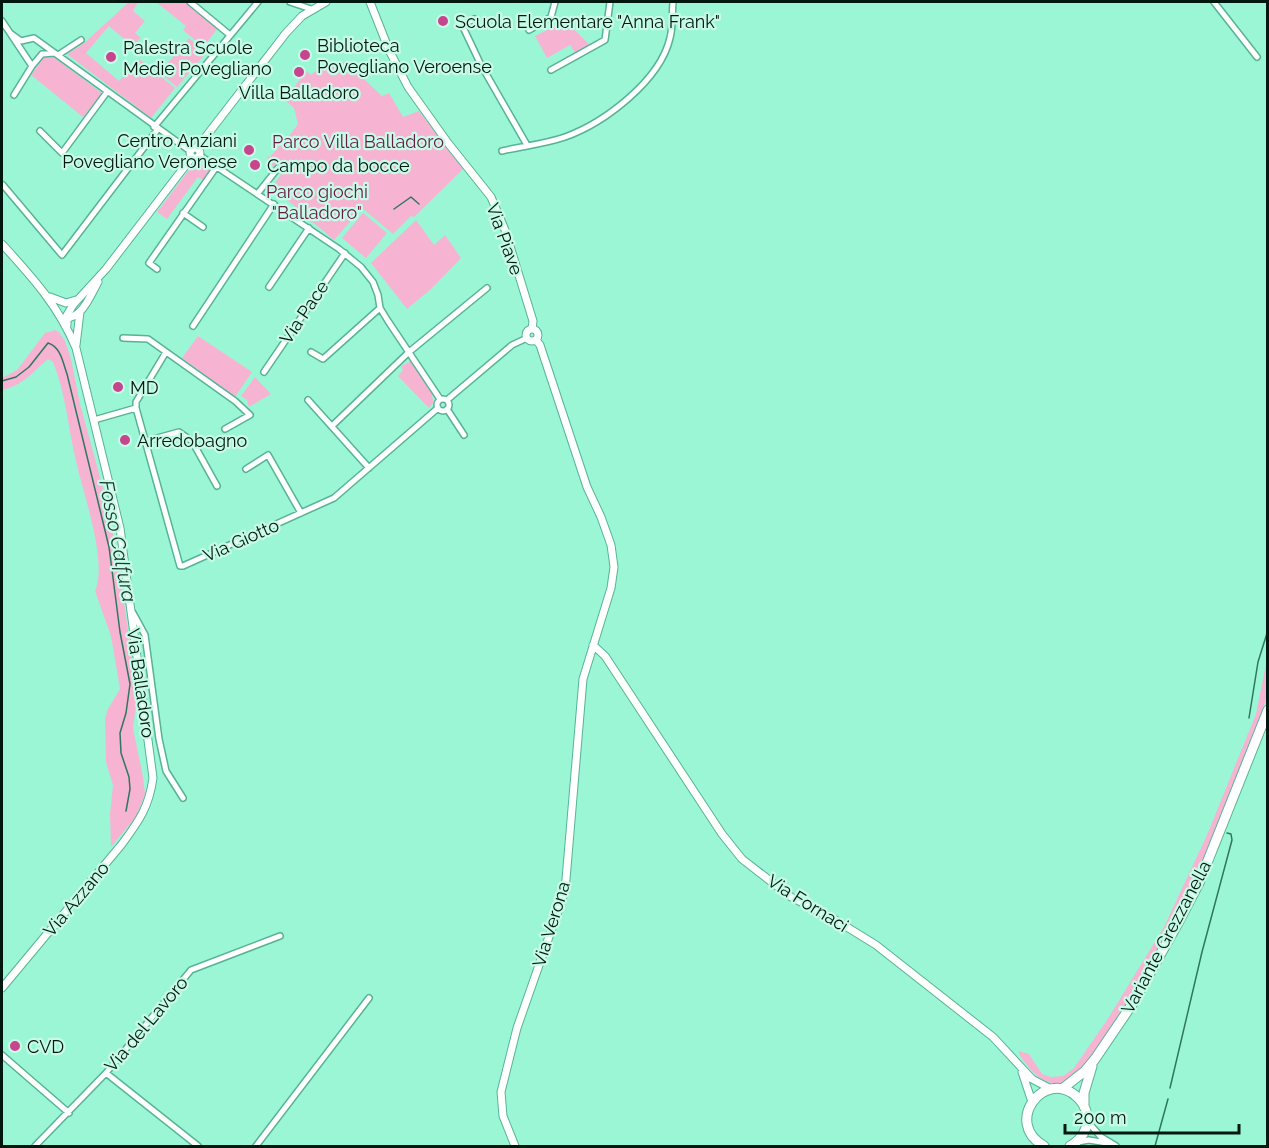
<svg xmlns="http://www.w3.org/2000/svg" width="1269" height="1148" font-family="Raleway,sans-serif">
  <rect width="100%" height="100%" fill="#9bf6d6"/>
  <path fill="#f6b4d2" d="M129 2H138L133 11 145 21 135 33 141 38 132 46 109 26 86 53 119 81 139 59 175 88 151 118 67 54 83 44Z
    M156 2H186L218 28 203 47 183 30 186 26Z
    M565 21 591 46 576 54 570 45 547 58 535 36Z
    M189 38 206 53 177 87 155 69 162 61 166 65Z
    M52 56 102 93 83 117 31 75 43 58Z
    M345 61 382 96 389 93 403 117 419 111 463 169 414 217 411 216 393 234 362 208 334 240 315 224 294 212 296 207 271 188 281 175 267 160 268 156 270 157 280 145 282 147 287 142 286 140 298 124 294 108 285 100 306 71 311 75 322 66H340Z
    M198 163 203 164 211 170 203 180 198 177 167 219 157 212 192 166Z
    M363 213 387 233 366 258 342 238Z
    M416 220 434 245 445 235 461 258 431 289 407 309 371 263Z
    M55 330 59 332 65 341 71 359 80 404 103 488 118 558 137 696 133 728 143 777 145 794 136 817 111 847 110 814 113 785 106 762 105 718 108 709 120 689 111 636 95 591C108 562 83 493 76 461 68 428 66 394 53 362L48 359C33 372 22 386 2 390V378L17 370 45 333Z
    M198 336 252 372 235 397 182 358Z
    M411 361 432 392 433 403 429 408 398 376 403 370 401 366Z
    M255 377 271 394 249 407 247 400 241 396Z
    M1267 659V694L1262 714C1237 779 1213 845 1181 907 1160 950 1135 990 1109 1029 1101 1041 1082 1074 1070 1080 1048 1092 1030 1071 1019 1054V1051L1029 1054 1042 1074 1051 1077 1063 1076 1074 1068 1107 1020 1164 927 1207 835 1256 714Z"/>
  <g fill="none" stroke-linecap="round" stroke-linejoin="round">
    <path stroke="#2f7660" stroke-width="1.5" d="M394 209 411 197 419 204
      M2 381 16 377 29 367 48 343C61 347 63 363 67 374L109 547 120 632 130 684 126 713 120 733 121 753 129 777 130 789 126 811
      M1249 718 1258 662 1268 630
      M1170 1088 1202 952 1232 840 1231 834 1227 833
      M1155 1146 1168 1099"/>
    <g stroke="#58b396" stroke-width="8">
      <path id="minor" d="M190 2 230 35
        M290 2 311 9
        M1214 2 1257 57
        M474 19 462 25 481 65 527 145
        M2 21 32 66 42 54 54 53
        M529 30 551 17 555 2
        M10 33 21 41 34 38 190 151
        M58 55 81 40
        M551 70 605 40 610 2
        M14 95 32 66
        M154 127 258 2
        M40 131 62 153 107 92
        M502 151C523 146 545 144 565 137 604 123 660 81 670 38 673 27 672 13 673 2
        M199 155 339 249 361 267 373 282 378 295 380 308 388 321 440 399
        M3 185 62 255 158 129
        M258 193 278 168
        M183 213 203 227
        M157 269 149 263 217 166
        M269 287 309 228
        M193 326 274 204
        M123 338 148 339 235 401 250 415 225 429
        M311 352 323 359 380 308
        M264 372 345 253
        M437 405a6 6 0 1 1 12 0a6 6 0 1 1-12 0Z
        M308 400 369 468
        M447 400 512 345 527 338
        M136 408 180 566H183L334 498 438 408
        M447 409 464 435
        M94 420 136 408V402L166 352
        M332 426 409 352 487 288
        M146 441 179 432 192 441 217 486
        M246 469 268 455 301 513
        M133 613 145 635 159 739 166 771 183 798
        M2 1055 69 1113
        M106 1073 198 1146
        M1088 1122 1101 1137 1116 1146
        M1078 1142 1089 1140 1107 1143
        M35 1146 106 1073 191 970 280 936
        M256 1146 369 998"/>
    </g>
    <g stroke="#58b396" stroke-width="9">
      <path id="tertiary" d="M370 2 389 50 408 87 448 143 491 197 505 230 533 321 532 329
        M190 153a5 5 0 1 1 10 0a5 5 0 1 1-10 0Z
        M197 148 286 33 302 16 326 2
        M2 244C32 277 58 305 76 348L120 528 153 778C149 807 139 821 122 844L2 988
        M50 297 66 303 76 300
        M63 318C82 320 90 296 98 282
        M67 325V315L73 305 106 269 192 157
        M526 335a6 6 0 1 1 12 0a6 6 0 1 1-12 0Z
        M76 345 80 312
        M593 645 605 656 722 834 742 859 791 897 834 919 876 945 993 1037 1032 1079 1051 1089
        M1022 1072 1032 1102
        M515 1146 503 1116 501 1092 517 1028 565 891 583 679 611 588 614 567 611 545 601 517 587 487 540 345 536 340"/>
    </g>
    <g stroke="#58b396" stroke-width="11">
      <path id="primary" d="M1062 1089 1085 1071 1095 1059 1133 1003 1178 923 1199 883 1268 710
        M1084 1104V1093L1092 1066
        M1044 1146C1003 1123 1044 1068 1076 1096 1082 1101 1086 1108 1087 1116 1089 1129 1081 1140 1070 1146"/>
    </g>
    <use href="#minor" stroke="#fff" stroke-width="5"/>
    <use href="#tertiary" stroke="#fff" stroke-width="7"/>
    <use href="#primary" stroke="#fff" stroke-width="9"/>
  </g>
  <g fill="#c7458d" stroke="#c7fbe7" stroke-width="2">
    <circle cx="443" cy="21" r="6"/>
    <circle cx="305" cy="55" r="6"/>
    <circle cx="111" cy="57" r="6"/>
    <circle cx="299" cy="72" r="6"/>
    <circle cx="249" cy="150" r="6"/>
    <circle cx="255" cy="165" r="6"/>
    <circle cx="118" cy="387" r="6"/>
    <circle cx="125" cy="440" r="6"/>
    <circle cx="15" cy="1046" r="6"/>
  </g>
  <g text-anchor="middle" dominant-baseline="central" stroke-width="4.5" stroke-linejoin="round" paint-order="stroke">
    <g font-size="18" fill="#001810" stroke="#c7fbe7" text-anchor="start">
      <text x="455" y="21">Scuola Elementare "Anna Frank"</text>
      <text x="317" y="45">Biblioteca<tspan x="317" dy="21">Povegliano Veroense</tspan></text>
      <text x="123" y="47">Palestra Scuole<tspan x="123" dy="21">Medie Povegliano</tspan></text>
      <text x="299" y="92" text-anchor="middle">Villa Balladoro</text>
      <text x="237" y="140" text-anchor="end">Centro Anziani<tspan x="237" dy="21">Povegliano Veronese</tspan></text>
      <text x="267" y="165">Campo da bocce</text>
      <text x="130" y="387">MD</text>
      <text x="137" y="440">Arredobagno</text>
      <text x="27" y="1046">CVD</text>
    </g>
    <g font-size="18" fill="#661b45" stroke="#c7fbe7">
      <text x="358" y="141">Parco Villa Balladoro</text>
      <text x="317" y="191">Parco giochi<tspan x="317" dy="21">"Balladoro"</tspan></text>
    </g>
    <g font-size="18" fill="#001810" stroke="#c7fbe7">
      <text transform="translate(505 239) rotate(70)">Via Piave</text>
      <text transform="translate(304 312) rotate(-56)">Via Pace</text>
      <text transform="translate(241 540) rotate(-24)">Via Giotto</text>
      <text transform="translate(141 683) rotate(82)">Via Balladoro</text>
      <text transform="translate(76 899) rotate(-50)">Via Azzano</text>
      <text transform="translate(808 903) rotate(32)">Via Fornaci</text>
      <text transform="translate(551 924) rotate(-73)">Via Verona</text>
      <text transform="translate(1166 937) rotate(-62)">Variante Grezzanella</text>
      <text transform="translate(146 1024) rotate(-50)">Via del Lavoro</text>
    </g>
    <g font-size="20" font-style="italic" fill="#1a362d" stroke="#c7fbe7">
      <text transform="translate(118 541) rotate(79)">Fosso Calfura</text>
    </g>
  </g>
  <rect width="1269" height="1148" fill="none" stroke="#001810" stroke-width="6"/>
  <path d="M1065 1124v9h174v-9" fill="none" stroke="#001810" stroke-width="3"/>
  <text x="1074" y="1124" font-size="18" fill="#001810" stroke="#c7fbe7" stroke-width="4.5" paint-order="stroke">200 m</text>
</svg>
